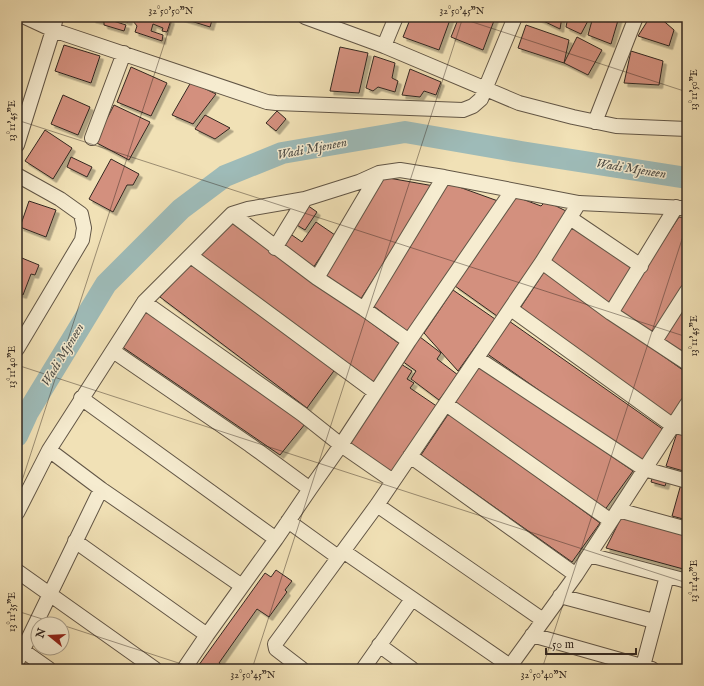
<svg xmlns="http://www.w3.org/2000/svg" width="704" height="686" font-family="'IM FELL English',serif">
  <defs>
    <filter id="shadow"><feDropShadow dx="3.5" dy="3.5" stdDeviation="0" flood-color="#0004"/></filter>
  </defs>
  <rect width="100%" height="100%" fill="#f1e1b6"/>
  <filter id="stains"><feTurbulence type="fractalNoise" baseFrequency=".005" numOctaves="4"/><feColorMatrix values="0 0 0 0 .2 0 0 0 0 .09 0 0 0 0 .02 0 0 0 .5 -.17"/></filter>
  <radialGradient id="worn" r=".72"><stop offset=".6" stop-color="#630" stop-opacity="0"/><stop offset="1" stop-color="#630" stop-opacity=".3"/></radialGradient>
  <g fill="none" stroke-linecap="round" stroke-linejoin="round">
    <path stroke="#9ebbb8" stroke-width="22" d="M17 436 28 412 106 284 181 209 225 176 282 153 405 132 521 152 687 178"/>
  </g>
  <path fill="#d3907e" stroke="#332821" filter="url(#shadow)" d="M93 17H108L107 19 126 25 124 31 104 25V22L92 19Z
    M112 17H130L128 22Z
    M134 17H163L171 20 167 32 162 31 163 28 153 24 151 31 163 35 162 41 135 32 137 26 133 21Z
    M178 17H213L210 27Z
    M411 17H451L439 50 403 37Z
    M459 17 495 18 483 50 451 37Z
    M535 17H562L560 29Z
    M568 17H590L581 34 566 27Z
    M593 17H619L611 44 588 35Z
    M650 17H659L674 30 669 46 638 36Z
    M526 25 569 40 564 63 518 48Z
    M577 37 602 50 588 75 564 63Z
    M64 45 100 56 91 83 55 71Z
    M340 47 368 53 359 93 330 91Z
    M631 51 663 61 659 85 624 83Z
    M374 56 395 63 392 78 398 81 395 92 378 87 373 91 366 88Z
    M131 67 167 83 151 116 117 102Z
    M410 69 441 82 436 95 424 91 420 97 402 95Z
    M191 82 216 94 193 124 172 115Z
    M63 95 90 107 78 135 51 124Z
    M114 105 150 122 129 160 95 142Z
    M277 111 286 119 276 131 266 123Z
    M205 115 230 128 215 139 195 129Z
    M45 130 72 148 53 179 25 161Z
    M71 157 92 167 87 177 67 167Z
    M111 159 139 174 133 185H127L113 212 89 199Z
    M383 177 434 186 360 300 325 274Z
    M448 183 498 201 408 332 371 304Z
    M514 196 541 206 546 201 568 212 497 316 455 286Z
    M29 201 56 210 46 237 20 227Z
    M307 205 317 212 305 230 295 224Z
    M679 217 687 218V281L653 334 618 310Z
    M232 220 401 345 374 382 199 255Z
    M316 222 335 235 313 268 280 246 289 233 302 242Z
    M571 224 634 268 608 303 549 260Z
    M17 256 39 265 35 275 31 274 23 295 17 293V272L19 268 17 267Z
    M190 264 336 368 307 408 160 297Z
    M544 272 687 373V395L670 418 519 310Z
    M453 290 495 319 458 371 424 333Z
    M687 302V358L662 340Z
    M146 309 305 424 280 455 121 346Z
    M509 321 664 430 641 462 486 353Z
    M420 337 441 353 437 359 458 375 439 400 411 379 416 371 402 361Z
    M401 364 412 371 407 379 414 383 410 388 438 407 392 474 347 443Z
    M479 365 633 471 604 511 452 403Z
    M449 413 600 523 572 562 421 455Z
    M677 433 687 435V472L666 466Z
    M653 475 667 480 665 486 651 482Z
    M681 484 687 486V520L672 516Z
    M622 516 687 534V570L606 548Z
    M276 570 292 581 285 590 287 592 269 617 257 609 219 663 227 669H196L265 573 271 577Z"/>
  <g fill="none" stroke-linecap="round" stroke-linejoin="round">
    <g stroke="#625646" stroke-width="16">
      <path id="minor" d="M25 17 53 30 267 102 276 103 463 110 473 106 481 99 515 17
        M305 17 384 46 519 103 573 117 616 126 687 129
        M384 46 396 17
        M595 122 636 17
        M92 138 124 53
        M17 145 53 30 56 17
        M17 175 60 199 81 214 84 228 82 240 17 349
        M232 214 317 278 364 309 409 341
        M570 218 641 266
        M275 248 305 199
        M191 256 375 392
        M542 262 611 313 687 363
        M317 278 379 173
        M144 302 302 414 341 445 393 481
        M364 309 444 177
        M511 309 672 425 687 429
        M611 313 676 207
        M655 341 687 291
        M113 351 250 445 310 489
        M477 358 644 469 687 481
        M81 398 276 539
        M446 404 611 521
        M49 450 101 489 242 586
        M410 456 576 575
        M377 505 543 620
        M618 510 687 529
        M17 513 49 450 144 302 232 214 248 209 305 199 359 182 379 173 400 170 444 177 579 203 687 208
        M288 521 338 557
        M75 541 207 635
        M343 551 510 666
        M589 555 687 581
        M17 571 155 669
        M560 596 654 621
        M532 635 652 669
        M379 645 412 669
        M22 650 49 669
        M17 662 101 489
        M643 666 667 576
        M184 669 207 635 276 539 310 489 341 445 409 341 512 191
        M302 669 276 649 275 644 377 505 542 262 579 203
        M363 669 412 599
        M508 669 576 575 687 404"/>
    </g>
    <use href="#minor" stroke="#f6ecd0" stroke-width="14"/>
  </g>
  <path fill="none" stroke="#332821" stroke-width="1" stroke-opacity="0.45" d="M457 17 687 92M17 120 687 337M17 365 687 583M17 496 173 17M17 611 58 624M62 625 197 669M252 669 463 17M542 669 687 224"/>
  <g text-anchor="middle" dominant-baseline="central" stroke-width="3" stroke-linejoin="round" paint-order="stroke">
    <g font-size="13" font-style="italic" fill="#4e4d47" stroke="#f6ecd0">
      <text transform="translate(312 149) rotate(-11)">Wadi Mjeneen</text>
      <text transform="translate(631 169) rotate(9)">Wadi Mjeneen</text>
      <text transform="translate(63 355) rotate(-59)">Wadi Mjeneen</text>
    </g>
  </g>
  <rect width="704" height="686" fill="none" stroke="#f1e1b6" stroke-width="44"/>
  <g transform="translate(50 636) rotate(288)"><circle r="19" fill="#f6ecd0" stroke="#a89e8a"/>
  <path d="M0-3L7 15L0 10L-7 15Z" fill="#8f2418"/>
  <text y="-6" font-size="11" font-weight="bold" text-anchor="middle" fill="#332821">N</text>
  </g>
  <path d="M546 648v6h90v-6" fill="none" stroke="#332821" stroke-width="2"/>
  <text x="552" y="648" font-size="12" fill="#332821" stroke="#f6ecd0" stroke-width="3" paint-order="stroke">50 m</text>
  <rect x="22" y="22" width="660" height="642" fill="none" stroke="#332821" stroke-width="1.5"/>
  <g font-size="10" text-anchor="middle" fill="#332821">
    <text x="171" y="14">32°50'50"N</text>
    <text x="462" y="14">32°50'45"N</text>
    <text transform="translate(693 90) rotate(-90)" y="4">13°11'50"E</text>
    <text transform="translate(11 121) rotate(-90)" y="4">13°11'45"E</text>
    <text transform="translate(693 336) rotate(-90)" y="4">13°11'45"E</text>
    <text transform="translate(11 367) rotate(-90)" y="4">13°11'40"E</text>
    <text transform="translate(693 581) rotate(-90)" y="4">13°11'40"E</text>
    <text transform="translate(11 612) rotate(-90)" y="4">13°11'35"E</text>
    <text x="253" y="678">32°50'45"N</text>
    <text x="544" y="678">32°50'40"N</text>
  </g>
  <rect width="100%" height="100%" filter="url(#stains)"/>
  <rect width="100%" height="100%" fill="url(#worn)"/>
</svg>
